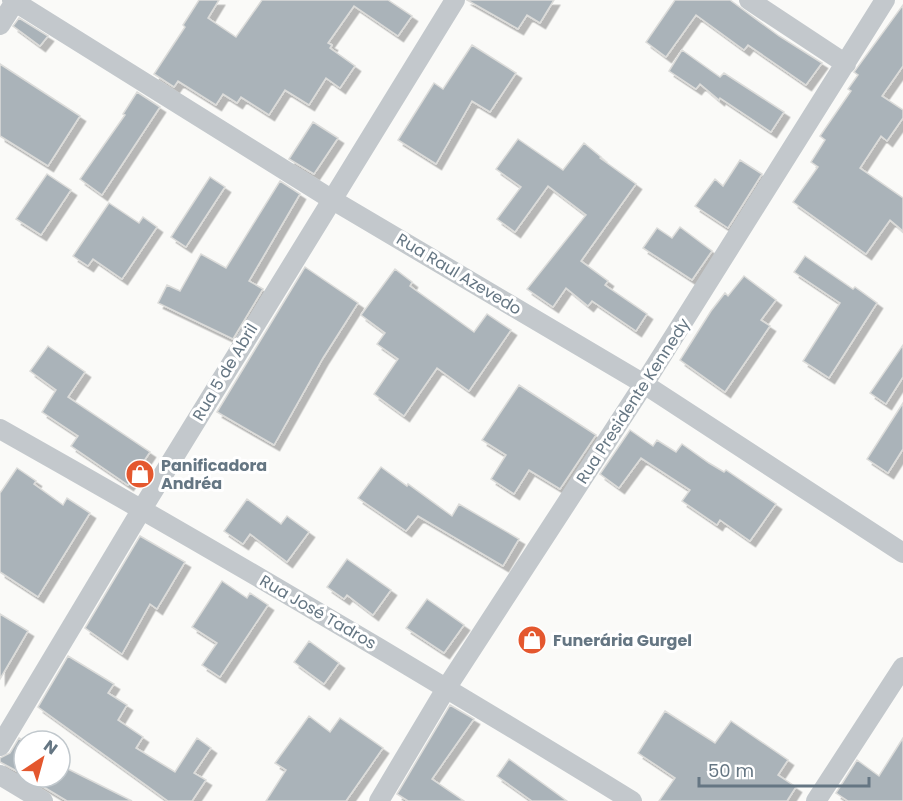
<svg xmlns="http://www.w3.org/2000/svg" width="903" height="801" font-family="Poppins,sans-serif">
  <defs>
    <filter id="shadow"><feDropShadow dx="5.5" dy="5.5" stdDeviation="0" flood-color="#0004"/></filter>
  </defs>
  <rect width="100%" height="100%" fill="#fafaf8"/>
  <path fill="#aab3b9" stroke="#dcdcda" stroke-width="1.5" filter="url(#shadow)" d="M199 0H219L208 18 236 37 262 0H388L412 16 398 36 354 6 328 43 332 45 330 48 355 66 340 88 326 78 309 105 285 90 269 115 241 97 237 103 223 94 216 105 178 81 174 87 154 74 185 27 183 25Z
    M467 0H554L540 23 527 15 518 29Z
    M675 0H730L779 36 822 63 806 85 748 45 744 50 696 15 666 57 646 42Z
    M903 5V66L882 96 903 110V118L887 141 881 136 860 168 903 198V231L890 220 866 254 793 202 818 167 811 162 825 140 820 136 851 91 848 89 858 75 854 72Z
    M19 18 48 36 40 46 13 26Z
    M472 45 516 73 490 112 472 101 436 164 398 140 434 83 443 89Z
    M682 50 720 77 724 73 784 112 771 132 720 98 719 100 700 84 696 89 669 71Z
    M0 64 80 116 48 166 0 136Z
    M137 92 160 107 102 195 80 179 125 115 123 114Z
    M313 122 338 138 314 174 289 159Z
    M518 139 563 170 584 143 601 157 600 158 636 184 581 261 608 281 605 285 647 314 636 331 592 301 588 306 566 288 553 307 527 289 586 215 548 186 515 232 497 219 521 187 496 169Z
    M740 160 762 174 728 228 695 206 715 179 723 186Z
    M47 174 71 190 41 235 16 219Z
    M210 177 225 187 186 247 171 237Z
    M280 181 300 194 249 281 263 289 233 339 158 303 167 285 180 291 201 254 226 268Z
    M109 203 139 223 143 217 157 227 122 279 93 259 88 266 73 256Z
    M680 227 712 251 692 280 643 248 657 228 672 238Z
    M805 256 853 289 855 287 877 303 829 378 803 361 840 303 794 272Z
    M305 267 358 303 323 358 274 445 217 412Z
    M395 269 412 282 410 286 474 332 487 314 511 330 469 391 437 368 404 416 374 394 398 359 377 344 385 333 361 315Z
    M744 276 776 300 761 320 770 326 725 392 680 360 711 311 725 293 728 296Z
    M903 345V377L886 404 870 393Z
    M48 346 85 372 68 397 150 452 128 485 71 446 78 436 42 412 56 390 30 371Z
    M519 385 596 435 560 489 529 470 514 494 491 479 506 455 482 440Z
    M903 403V449L888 473 867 459Z
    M630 430 653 446 657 440 676 452 682 444 709 463 724 472 726 470 776 504 750 541 720 520 717 525 682 501 690 490 641 458 619 488 600 474Z
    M381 467 407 486 408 484 452 516 459 504 519 539 503 566 418 516 406 531 358 498Z
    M17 468 36 481 34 484 63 505 67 498 90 513 38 597 0 572V493Z
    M247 499 281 524 287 516 309 532 287 562 250 534 243 544 224 531Z
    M140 536 185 562 157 609 150 604 122 654 85 628Z
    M347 559 391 590 373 615 347 595 344 599 327 587Z
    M222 581 247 598 250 593 268 605 220 677 202 665 217 643 192 627Z
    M427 599 464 625 444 653 406 628Z
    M0 614 28 631 0 679Z
    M309 641 339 663 324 684 294 662Z
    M68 656 114 684 108 693 127 705 118 720 143 737 136 748 175 772 197 738 211 748 194 773 206 780 192 801H168L38 707Z
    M450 705 474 719 432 779 464 801H408L397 794Z
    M665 711 715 743 731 721 788 760 778 775 796 787 787 801H659L675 778 638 753Z
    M309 716 330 732 340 718 383 748 346 801H266L286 770 275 763Z
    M19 738 24 741V775L0 762V758L10 753Z
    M903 738V801H848L836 793 857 760 879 776Z
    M509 759 567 801H532L497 776Z
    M60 765 132 801H67L27 777H60Z"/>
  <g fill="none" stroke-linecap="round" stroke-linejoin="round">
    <path stroke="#c3c8cc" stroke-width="20" d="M12 0 331 199 644 384 903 553
      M749 0 846 64
      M0 25 16 0
      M0 429C213 549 424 673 632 801
      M0 746 142 509 455 0
      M0 775 43 801
      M379 801 447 687 644 384 885 0
      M816 801 903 667"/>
  </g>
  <defs>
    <g id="shop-disc" transform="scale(1.5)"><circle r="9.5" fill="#e4572e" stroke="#fff"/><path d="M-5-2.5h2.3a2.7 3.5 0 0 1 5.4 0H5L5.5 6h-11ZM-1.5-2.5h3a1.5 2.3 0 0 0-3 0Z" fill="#fff"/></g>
  </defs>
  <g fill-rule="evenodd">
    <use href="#shop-disc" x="140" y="474"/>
    <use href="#shop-disc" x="532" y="640"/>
  </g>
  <g text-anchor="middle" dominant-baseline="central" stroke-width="6" stroke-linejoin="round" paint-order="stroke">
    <g font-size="16" fill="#657683" stroke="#fff">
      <text transform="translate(459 274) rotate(31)">Rua Raul Azevedo</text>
      <text transform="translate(225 372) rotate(-59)">Rua 5 de Abril</text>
      <text transform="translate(633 401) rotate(-57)">Rua Presidente Kennedy</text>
      <text transform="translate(318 612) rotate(30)">Rua José Tadros</text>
    </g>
    <g font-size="16" font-weight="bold" fill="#657683" stroke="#fff" text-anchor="start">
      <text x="161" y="465">Panificadora<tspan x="161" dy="18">Andréa</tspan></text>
      <text x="553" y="640">Funerária Gurgel</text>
    </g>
  </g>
  <g transform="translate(42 759) rotate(36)"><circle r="28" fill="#ffffff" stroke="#c1c8cd" stroke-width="1.5"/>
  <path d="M0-4.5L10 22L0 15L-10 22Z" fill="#e4572e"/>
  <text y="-9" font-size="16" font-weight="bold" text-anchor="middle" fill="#657683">N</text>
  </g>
  <path d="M699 777v9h170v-9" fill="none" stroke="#657683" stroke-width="3"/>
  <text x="708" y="777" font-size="18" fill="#657683" stroke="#ffffff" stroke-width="4.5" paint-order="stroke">50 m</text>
</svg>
